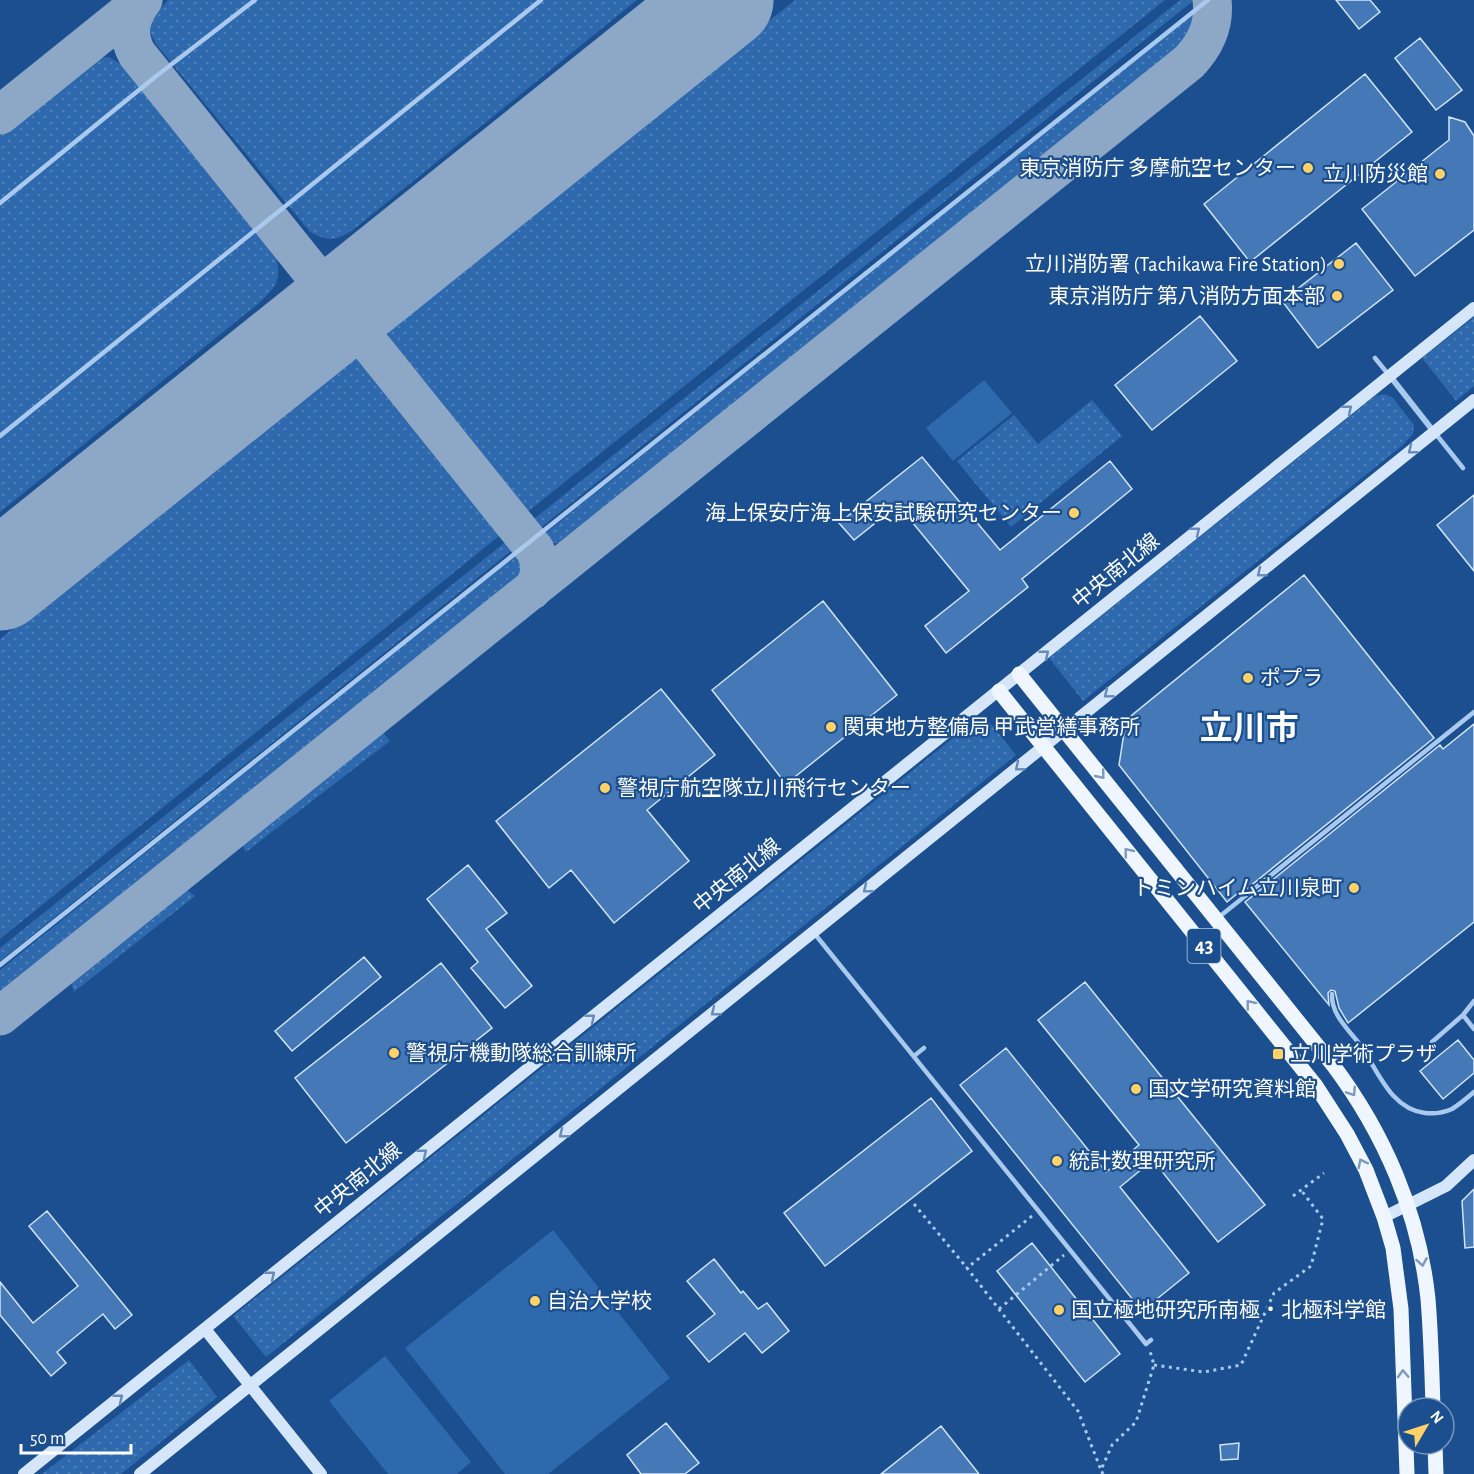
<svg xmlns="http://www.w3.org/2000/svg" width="1474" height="1474" font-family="'Alegreya Sans','Noto Sans JP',sans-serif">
  <defs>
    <pattern id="grass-dots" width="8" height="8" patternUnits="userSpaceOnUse" patternTransform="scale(1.5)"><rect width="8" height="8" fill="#2e69ad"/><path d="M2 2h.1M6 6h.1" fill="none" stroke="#4d80b9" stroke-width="1.8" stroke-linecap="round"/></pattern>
  </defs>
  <rect width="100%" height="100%" fill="#1b4f8f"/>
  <path fill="url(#grass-dots)" d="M168 0H637L354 229C336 241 329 242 310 232L156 44 150 32 151 20Z
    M795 0H1165L525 514 397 355 388 334 394 322Z
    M1180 0H1194L538 530 530 522Z
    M1202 5C1202 22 1195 32 1185 46L571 539C558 545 553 545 542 536Z
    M109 57 122 65 276 257C282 281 276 287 258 304L0 512V135L96 59Z
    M1106 135 1114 144 1081 171 1073 162Z
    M1005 217 1013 227 964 265 956 255Z
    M945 264 953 275 906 314 897 303Z
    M888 312 895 321 847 359 840 350Z
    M1474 317V386L1456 401 1422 358Z
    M358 355 367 357 376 364 509 528 0 939V639L348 359Z
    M830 358 838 368 790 406 782 396Z
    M1384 394 1392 397 1414 425 1413 434 1403 445 1083 701 1049 658 1375 396Z
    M1092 400 1122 436 1011 527 957 461 1014 415 1038 444Z
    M770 407 778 416 738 448 731 438Z
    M514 535 521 543 0 961V948Z
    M524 548C532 559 533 567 524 577L0 999V970Z
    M983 714 1016 755 266 1357 233 1316Z
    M378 726 390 741 246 852 243 846 242 831Z
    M173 889H186L195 896 74 992 71 983 76 966Z
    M189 1360 217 1397 121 1474H42Z"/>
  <path fill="#2e69ad" d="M984 380 1012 413 953 461 926 428Z
    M553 1230 670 1378 548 1474H505L405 1348Z
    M385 1356 471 1462 457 1474H388L329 1401Z"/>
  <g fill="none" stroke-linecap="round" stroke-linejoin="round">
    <path stroke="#8da7c7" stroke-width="39" d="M143 0C130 17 126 34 137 54L535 550C542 565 541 577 532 590
      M0 115 143 0
      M0 1016 1189 62C1206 44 1215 25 1212 0"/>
    <path stroke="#8da7c7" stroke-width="99" d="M0 581 724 0"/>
  </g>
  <path fill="#4478b7" stroke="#cfe3fa" stroke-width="1.5" d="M1336 0H1370L1380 12 1359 29Z
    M1420 38 1462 90 1436 110 1395 58Z
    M1365 74 1412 132 1250 262 1204 204Z
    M1449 117 1465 122 1474 136V230L1415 276 1362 209 1449 140Z
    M1356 243 1393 290 1318 348 1282 301Z
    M1200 316 1237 361 1152 430 1115 385Z
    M922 457 1000 550 1110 461 1132 489 1022 579 1028 587 946 653 925 626 969 591 898 505 854 540 839 523Z
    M1474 495V571L1437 525Z
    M1304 575 1434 738 1239 895 1238 893 1227 902 1119 765 1126 720Z
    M823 601 897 695 786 784 712 690Z
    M661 689 715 755 647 810 689 861 614 923 571 870 549 888 496 821Z
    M1474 724V922L1348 1023 1339 1008 1335 991 1331 990 1328 993 1329 1005 1245 902 1440 745 1443 749Z
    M468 865 507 913 486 929 532 986 505 1008 471 968 478 962 427 899Z
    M364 957 381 977 292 1051 275 1031Z
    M441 963 492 1028 346 1143 295 1078Z
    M1085 982 1265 1205 1218 1242 1153 1160 1120 1187 1189 1273 1142 1311 960 1085 1006 1048 1106 1172 1139 1145 1038 1020Z
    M1458 1040 1474 1060V1073L1443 1099 1420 1071Z
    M931 1098 972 1151 825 1266 784 1213Z
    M1474 1189V1247L1465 1248 1462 1201Z
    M47 1211 132 1315 115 1329 103 1314 57 1352 66 1363 51 1376 0 1315V1282L33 1323 78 1286 29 1226Z
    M1032 1243 1120 1354 1085 1382 997 1271Z
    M714 1259 741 1293 743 1291 758 1309 767 1303 789 1331 762 1353 745 1333 709 1362 687 1336 715 1314 687 1281Z
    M666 1423 699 1463 685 1474H641L627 1455Z
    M941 1426 979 1474H881Z
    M1239 1443 1238 1459 1221 1460 1220 1445Z"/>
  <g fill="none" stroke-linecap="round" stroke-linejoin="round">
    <path stroke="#a9c9ee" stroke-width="3" stroke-dasharray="3 4.5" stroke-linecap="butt" d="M1293 1196 1324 1173
      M914 1204 967 1268
      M1032 1216 967 1268 1078 1411 1101 1470
      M999 1309 1064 1255
      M1154 1365 1204 1372 1241 1365 1274 1293 1311 1266 1323 1219 1301 1190
      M1103 1474 1101 1470 1112 1445 1136 1422 1154 1365 1150 1351"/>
    <path stroke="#a9c9ee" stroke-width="4.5" d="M0 203 155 77 255 0
      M1375 358 1388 374
      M1435 433 1463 468
      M0 436 541 0
      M1219 917 1474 712
      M814 933 1146 1344 1151 1340
      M0 965 1208 0
      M1332 994C1331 1017 1352 1032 1363 1049 1379 1074 1392 1109 1425 1113 1434 1114 1443 1113 1452 1109 1460 1104 1467 1098 1474 1092
      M1463 1015 1474 1029
      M1432 1042 1463 1015 1474 1001
      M914 1056 924 1048"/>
    <path stroke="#a9c9ee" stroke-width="6" d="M1390 376 1434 432"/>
    <path stroke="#d6e6fa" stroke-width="12" d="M1384 1217 1446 1186 1474 1160
      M205 1329 321 1474
      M24 1474 1474 308
      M140 1474 1474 400"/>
    <path stroke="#f0f6ff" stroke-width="15" d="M1019 674 1333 1065C1384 1133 1419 1213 1428 1299 1431 1335 1432 1372 1433 1408
      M999 691 1316 1086 1347 1134 1366 1170 1384 1217 1393 1248 1401 1309 1407 1474
      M1435 1444 1436 1474"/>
  </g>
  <defs><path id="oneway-chevron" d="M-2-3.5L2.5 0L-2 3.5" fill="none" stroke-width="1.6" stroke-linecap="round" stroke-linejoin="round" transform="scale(1.5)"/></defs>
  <g stroke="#668bba">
    <use href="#oneway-chevron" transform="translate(1348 409) rotate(-39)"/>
    <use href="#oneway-chevron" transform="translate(1412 450) rotate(141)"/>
    <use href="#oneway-chevron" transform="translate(1196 531) rotate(-39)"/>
    <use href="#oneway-chevron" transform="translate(1261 573) rotate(141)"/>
    <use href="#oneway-chevron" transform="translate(1045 654) rotate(-39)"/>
    <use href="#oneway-chevron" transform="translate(1108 694) rotate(141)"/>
    <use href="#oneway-chevron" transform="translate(1019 767) rotate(141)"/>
    <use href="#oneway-chevron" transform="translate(867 889) rotate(141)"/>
    <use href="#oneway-chevron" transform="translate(715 1012) rotate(141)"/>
    <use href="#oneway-chevron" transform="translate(591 1018) rotate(-39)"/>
    <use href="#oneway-chevron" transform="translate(563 1134) rotate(141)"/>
    <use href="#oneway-chevron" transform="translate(423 1153) rotate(-39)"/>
    <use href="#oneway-chevron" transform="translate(271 1275) rotate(-39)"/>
    <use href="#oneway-chevron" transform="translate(119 1398) rotate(-39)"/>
  </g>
  <g stroke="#7b9ac1">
    <use href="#oneway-chevron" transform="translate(1101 775) rotate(51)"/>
    <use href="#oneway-chevron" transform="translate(1128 852) rotate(-129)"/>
    <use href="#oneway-chevron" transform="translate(1250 1004) rotate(-129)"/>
    <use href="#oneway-chevron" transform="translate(1352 1092) rotate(57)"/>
    <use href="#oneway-chevron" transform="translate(1362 1163) rotate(-117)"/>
    <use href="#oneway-chevron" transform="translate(1422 1262) rotate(80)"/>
    <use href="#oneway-chevron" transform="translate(1403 1374) rotate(-92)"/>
  </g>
  <g fill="#ffd166" stroke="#1b4f8f" stroke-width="2">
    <circle cx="1308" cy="168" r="6"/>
    <circle cx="1440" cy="174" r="6"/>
    <circle cx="1339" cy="264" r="6"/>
    <circle cx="1337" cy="296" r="6"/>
    <circle cx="1074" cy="513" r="6"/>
    <circle cx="1248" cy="678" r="6"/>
    <circle cx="831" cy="727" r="6"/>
    <circle cx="605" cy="788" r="6"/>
    <circle cx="1354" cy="888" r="6"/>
    <circle cx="394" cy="1053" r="6"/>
    <rect x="1272" y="1048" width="12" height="12" rx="3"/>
    <circle cx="1136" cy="1089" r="6"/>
    <circle cx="1057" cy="1161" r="6"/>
    <circle cx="535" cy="1301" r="6"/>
    <circle cx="1059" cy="1310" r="6"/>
  </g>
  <g text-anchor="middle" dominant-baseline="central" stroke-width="4.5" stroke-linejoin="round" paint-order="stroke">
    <rect fill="#1b4f8f" stroke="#bbcadd" stroke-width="1.5" x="1187.5" y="929" width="33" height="34" rx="4.5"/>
    <g font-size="20" font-weight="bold" fill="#fff">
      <text x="1204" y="946">43</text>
    </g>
    <g font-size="21" fill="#fff" stroke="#1b4f8f" text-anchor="start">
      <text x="1296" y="168" text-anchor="end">東京消防庁 多摩航空センター</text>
      <text x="1428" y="174" text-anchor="end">立川防災館</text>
      <text x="1327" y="264" text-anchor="end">立川消防署 (Tachikawa Fire Station)</text>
      <text x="1325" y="296" text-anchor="end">東京消防庁 第八消防方面本部</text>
      <text x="1062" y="513" text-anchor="end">海上保安庁海上保安試験研究センター</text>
      <text x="1260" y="678">ポプラ</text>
      <text x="843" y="727">関東地方整備局 甲武営繕事務所</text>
      <text x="617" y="788">警視庁航空隊立川飛行センター</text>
      <text x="1342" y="888" text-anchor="end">トミンハイム立川泉町</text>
      <text x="406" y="1053">警視庁機動隊総合訓練所</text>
      <text x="1290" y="1054">立川学術プラザ</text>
      <text x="1148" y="1089">国文学研究資料館</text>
      <text x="1069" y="1161">統計数理研究所</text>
      <text x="547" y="1301">自治大学校</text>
      <text x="1071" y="1310">国立極地研究所南極・北極科学館</text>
    </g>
    <g font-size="21" fill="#fff" stroke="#1b4f8f">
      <text transform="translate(1116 571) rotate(-39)">中央南北線</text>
      <text transform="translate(737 876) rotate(-39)">中央南北線</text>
      <text transform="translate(358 1180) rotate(-39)">中央南北線</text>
    </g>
    <g font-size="33" font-weight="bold" fill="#fff" stroke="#1b4f8f">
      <text x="1249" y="729">立川市</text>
    </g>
  </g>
  <g transform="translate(1426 1426) rotate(51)"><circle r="28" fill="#1b4f8f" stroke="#7695bc" stroke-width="1.5"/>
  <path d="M0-4.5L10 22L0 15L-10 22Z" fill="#ffd166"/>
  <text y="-9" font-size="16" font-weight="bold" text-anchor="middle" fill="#ffffff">N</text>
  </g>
  <path d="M21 1444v9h110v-9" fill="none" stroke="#ffffff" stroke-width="3"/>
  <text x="30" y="1444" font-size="18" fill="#ffffff" stroke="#1b4f8f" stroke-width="4.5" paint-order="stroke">50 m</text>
</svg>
